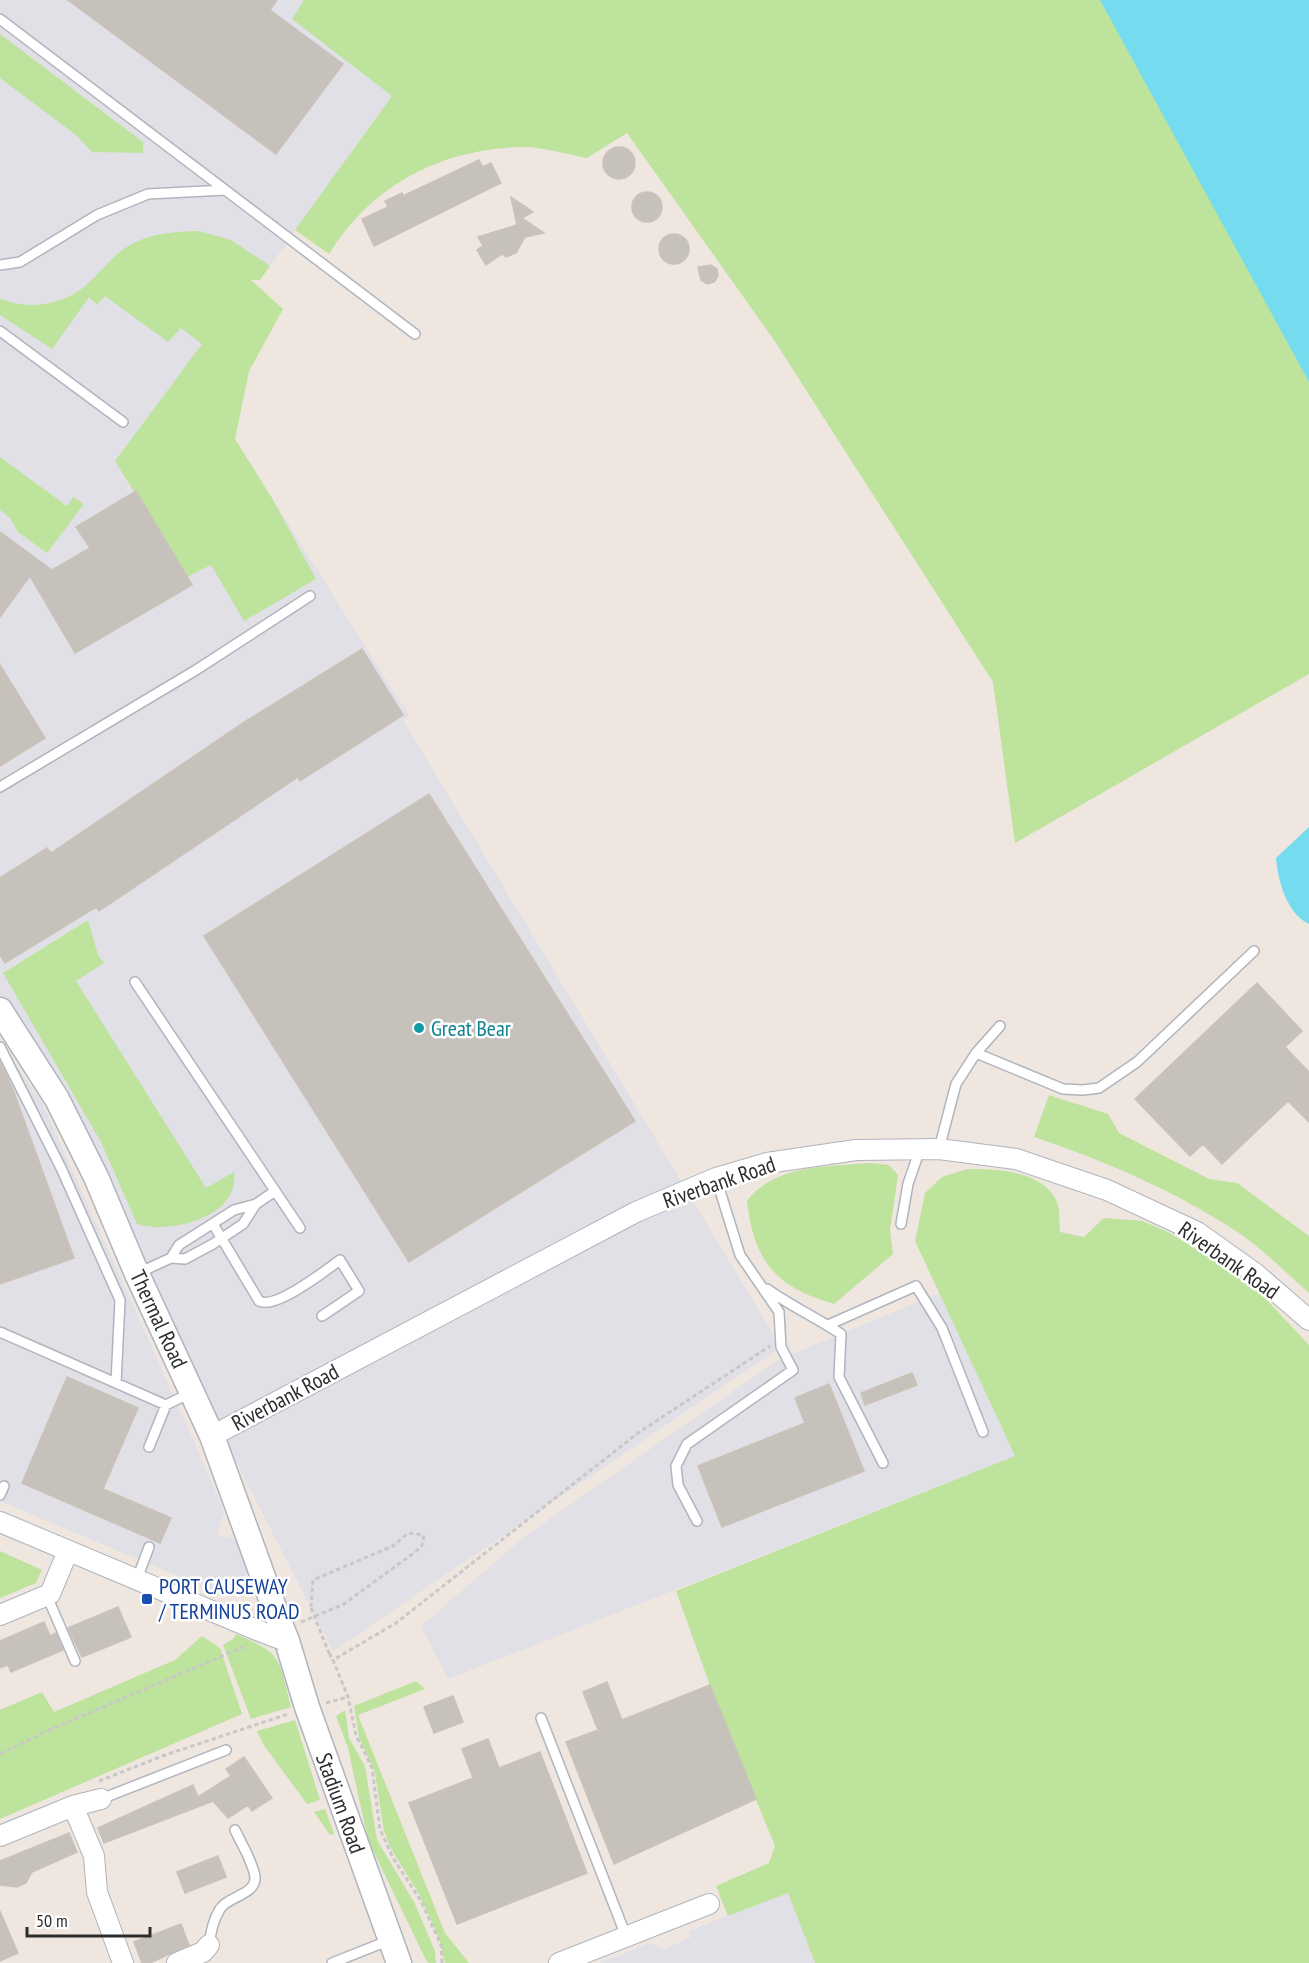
<svg xmlns="http://www.w3.org/2000/svg" width="1309" height="1963" font-family="'PT Sans Narrow',sans-serif">
  <rect width="100%" height="100%" fill="#eee6df"/>
  <path fill="#e1e0e7" d="M0 0H304L293 19 392 96 260 280H250L115 462 272 498 409 716 403 720 781 1347 333 1651 0 1000Z
    M0 1041 42 1103 196 1446 224 1512 217 1534 235 1540 249 1572 218 1593 0 1501Z
    M940 1293 1015 1456 448 1679 421 1626 528 1534 778 1360Z
    M788 1892 815 1963H600L649 1943 665 1949 691 1937 689 1931Z"/>
  <path fill="#bde39d" d="M304 0H1246L1235 243 1309 382V674L1015 843 993 682 774 340 627 133 587 158C566 154 541 146 519 147 441 149 370 186 329 254L295 230 392 96 292 19Z
    M0 34 143 142V153L92 152 76 135 0 78Z
    M199 231 231 240 270 266 260 280H251L283 309 249 371 235 439 272 498 316 579 244 621 211 565 187 577 115 461 202 344 181 328 168 342 105 296 97 305 89 297 52 349 0 315V298C25 310 57 306 80 290 100 275 112 253 136 242 156 232 177 232 199 231Z
    M0 457 67 506 73 497 84 504 47 553 18 532 10 518 0 510Z
    M88 920 98 955 104 963 76 981 206 1188 234 1172C241 1217 170 1235 137 1224L101 1142 3 973Z
    M1049 1095 1108 1114 1119 1133 1209 1179 1237 1183 1309 1236V1293C1285 1272 1262 1248 1236 1231 1173 1190 1105 1161 1034 1137Z
    M870 1163 889 1165 898 1175 890 1230 893 1254 834 1304C775 1287 754 1261 747 1201 775 1164 827 1167 870 1163Z
    M967 1169C993 1169 1037 1170 1054 1196 1061 1206 1059 1220 1060 1232L1084 1237 1104 1218 1142 1221 1168 1232 1211 1258 1260 1293 1309 1345V1963H815L788 1893 728 1916 716 1886 769 1863 775 1846 716 1702 676 1591 1015 1456 915 1241 925 1193 942 1177Z
    M0 1551 42 1570 36 1583 0 1598Z
    M236 1634C284 1655 278 1658 291 1707L251 1719 223 1645 233 1639Z
    M202 1636 220 1648 242 1714 0 1819V1710L42 1692 54 1712 175 1660Z
    M416 1681 425 1689 358 1715 445 1933 469 1963H445L439 1938 419 1894 391 1849 384 1831 375 1773 359 1737 354 1706Z
    M345 1710 349 1738 365 1766 377 1840 414 1902 435 1951 436 1963H429L426 1960 368 1840 348 1748 336 1716Z
    M295 1720 320 1800 307 1804 263 1744 257 1731Z
    M325 1809 334 1834 330 1835 314 1812Z"/>
  <path fill="#74dcee" d="M1100 0H1309V382Z
    M1309 827V924C1286 913 1278 880 1276 858Z"/>
  <path fill="#c7c1bb" stroke="#cac2b9" stroke-width="1.5" d="M68 0H277L270 10 343 64 276 154Z
    M603 163a16 16 0 1 1 32 0a16 16 0 1 1-32 0Z
    M479 160 483 167 491 163 501 183 374 246 362 219 388 207 385 201 402 193 403 196Z
    M632 207a15 15 0 1 1 30 0a15 15 0 1 1-30 0Z
    M511 197 533 212 522 218 544 233 525 237 516 253 506 257 502 254 486 265 477 250 483 246 478 237 517 225Z
    M659 249a15 15 0 1 1 30 0a15 15 0 1 1-30 0Z
    M711 265 717 269 718 276 714 282 707 284 701 280 698 267Z
    M136 491 192 585 75 653 30 576 0 617V532L52 570 90 548 76 527Z
    M362 649 403 715 300 781 298 777 99 911 96 907 5 963 0 955V878L47 848 51 853 246 721Z
    M0 665 45 738 0 766Z
    M429 794 635 1121 409 1262 204 936Z
    M1257 983 1302 1031 1285 1047 1309 1072V1122L1288 1101 1222 1164 1203 1144 1190 1156 1135 1099Z
    M0 1062 12 1087 74 1258 0 1284Z
    M912 1373 917 1385 865 1405 861 1393Z
    M67 1377 138 1408 103 1489 171 1518 160 1543 22 1483Z
    M829 1384 864 1471 722 1527 698 1466 805 1423 795 1398Z
    M118 1607 131 1637 82 1657 68 1628Z
    M44 1622 50 1636 56 1633 63 1650 11 1672 8 1665 0 1668V1641Z
    M607 1682 622 1720 710 1685 756 1799 614 1864 566 1742 598 1730 583 1692Z
    M453 1696 463 1722 434 1733 424 1707Z
    M488 1739 499 1768 540 1752 587 1873 457 1924 409 1803 473 1778 462 1749Z
    M244 1757 272 1798 252 1811 248 1805 228 1818 213 1801 104 1843 98 1828 193 1785 198 1797 231 1776 226 1769Z
    M69 1833 77 1852 32 1872 26 1883 17 1887 0 1885V1861Z
    M218 1856 226 1877 185 1893 177 1872Z
    M0 1911 18 1953 0 1961Z
    M181 1924 189 1945 150 1963H142L134 1942Z"/>
  <g fill="none" stroke-linecap="round" stroke-linejoin="round">
    <g stroke="#b0b4bd" stroke-width="12">
      <path id="service" d="M0 19 415 334
        M0 265 20 262 97 215 148 194 225 190
        M0 331 123 422
        M0 787 196 670 310 596
        M135 982 300 1228
        M0 1047 61 1168 120 1300 116 1383
        M976 1053 1063 1089 1083 1090 1099 1088 1137 1062 1254 951
        M939 1149 956 1084 976 1053 1000 1026
        M213 1224 259 1301C275 1310 325 1271 340 1260L359 1291 322 1316
        M901 1224 908 1184 920 1149
        M171 1258 179 1245 234 1210 256 1204 275 1191
        M138 1273 171 1258 185 1259 213 1244 243 1224 256 1204
        M767 1289C791 1306 817 1318 841 1334L839 1377 883 1463
        M828 1325 916 1286 942 1328 983 1432
        M0 1332 166 1405 190 1393
        M149 1447 166 1405
        M0 1495 4 1486
        M697 1521 678 1485 676 1466 687 1444 793 1370 781 1347 779 1312 740 1255 716 1178
        M137 1579 149 1547
        M47 1596 75 1661
        M541 1718 626 1936
        M101 1799 226 1750
        M209 1945C211 1932 213 1920 220 1909 228 1896 256 1895 255 1877 253 1862 241 1843 235 1830
        M332 1963 390 1940"/>
    </g>
    <g stroke="#b0b4bd" stroke-width="22">
      <path id="minor" d="M212 1436 636 1212 716 1178 767 1163 856 1150 939 1149 1016 1159 1107 1190 1197 1232 1256 1274 1309 1320
        M0 1522 257 1630
        M0 1615 50 1594 68 1551
        M73 1806 94 1856 97 1892 123 1963
        M0 1836 73 1806 101 1799
        M177 1963 203 1952 209 1945
        M559 1963 709 1904"/>
    </g>
    <g stroke="#b0b4bd" stroke-width="27">
      <path id="tertiary" d="M0 1010 57 1099 96 1177 137 1274 212 1436 279 1621
        M287 1641 307 1707 399 1963"/>
    </g>
    <path stroke="#c8c8c8" stroke-width="3" stroke-dasharray="4.5 3" stroke-linecap="butt" d="M301 1622 344 1604 419 1549 424 1542 423 1535 408 1533 393 1546 313 1580 311 1608
      M329 1653 333 1660
      M326 1703 348 1697
      M0 1754 47 1731 248 1645
      M99 1781 165 1755 288 1714
      M442 1963 441 1945 421 1901 393 1858 380 1829 372 1768 356 1735 348 1697 333 1660 396 1623 638 1433 770 1346"/>
    <use href="#service" stroke="#fff" stroke-width="9"/>
    <use href="#minor" stroke="#fff" stroke-width="20"/>
    <use href="#tertiary" stroke="#fff" stroke-width="24"/>
    <g stroke="#b0b4bd" stroke-width="22" stroke-linecap="butt">
      <path id="minor-bridge" d="M257 1630 283 1640"/>
    </g>
    <g stroke="#b0b4bd" stroke-width="27" stroke-linecap="butt">
      <path id="tertiary-bridge" d="M279 1621 287 1641"/>
    </g>
    <path stroke="#c8c8c8" stroke-width="3" stroke-dasharray="4.5 3" stroke-linecap="butt" d="M311 1608 329 1653"/>
    <use href="#minor-bridge" stroke="#fff" stroke-width="20"/>
    <use href="#tertiary-bridge" stroke="#fff" stroke-width="24"/>
  </g>
  <circle fill="#0f9aa8" stroke="#fff" stroke-width="2" cx="419" cy="1028" r="6"/>
  <rect fill="#1a4fb4" stroke="#fff" stroke-width="2" x="141" y="1593" width="12" height="12" rx="3"/>
  <g text-anchor="middle" dominant-baseline="central" stroke-width="5" stroke-linejoin="round" paint-order="stroke">
    <g font-size="22" fill="#0d838f" stroke="#fff" text-anchor="start">
      <text x="431" y="1028">Great Bear</text>
    </g>
    <g font-size="22" fill="#2d2d2d" stroke="#fff">
      <text transform="translate(719 1182) rotate(-19)">Riverbank Road</text>
      <text transform="translate(1229 1260) rotate(35)">Riverbank Road</text>
      <text transform="translate(159 1319) rotate(65)">Thermal Road</text>
      <text transform="translate(285 1397) rotate(-28)">Riverbank Road</text>
      <text transform="translate(341 1803) rotate(70)">Stadium Road</text>
    </g>
    <g font-size="22" fill="#164399" stroke="#fff" text-anchor="start">
      <text x="159" y="1586">PORT CAUSEWAY<tspan x="159" dy="25">/ TERMINUS ROAD</tspan></text>
    </g>
  </g>
  <path d="M27 1927v9h123v-9" fill="none" stroke="#2d2d2d" stroke-width="3"/>
  <text x="36" y="1927" font-size="18" fill="#2d2d2d" stroke="#ffffff" stroke-width="4.5" paint-order="stroke">50 m</text>
</svg>
